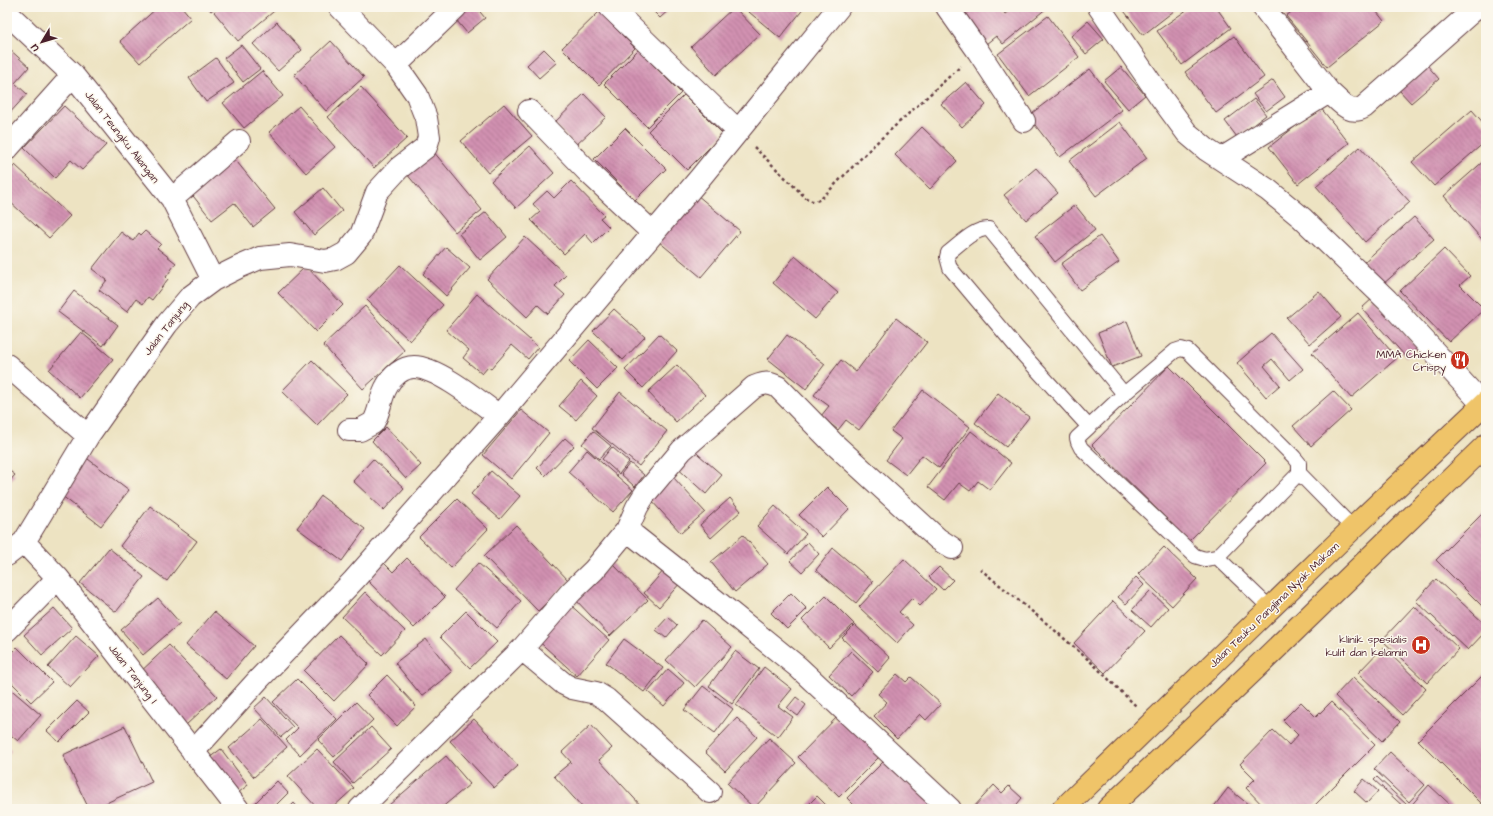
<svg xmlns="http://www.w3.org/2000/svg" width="1493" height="816" font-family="'Architects Daughter',sans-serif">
  <defs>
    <pattern id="building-back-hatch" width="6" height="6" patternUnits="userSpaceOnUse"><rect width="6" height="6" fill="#d191b1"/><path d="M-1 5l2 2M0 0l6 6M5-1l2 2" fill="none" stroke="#ac7690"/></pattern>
  </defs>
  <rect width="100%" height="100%" fill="#fbf7ec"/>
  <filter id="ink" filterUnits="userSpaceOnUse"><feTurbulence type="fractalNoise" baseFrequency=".025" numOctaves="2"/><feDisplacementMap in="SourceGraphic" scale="8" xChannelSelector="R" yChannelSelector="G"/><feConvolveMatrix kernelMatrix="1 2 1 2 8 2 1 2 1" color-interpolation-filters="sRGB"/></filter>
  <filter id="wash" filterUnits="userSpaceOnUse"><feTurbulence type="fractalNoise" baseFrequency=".012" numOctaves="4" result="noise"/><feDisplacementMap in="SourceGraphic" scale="16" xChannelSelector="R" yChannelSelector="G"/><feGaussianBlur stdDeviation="0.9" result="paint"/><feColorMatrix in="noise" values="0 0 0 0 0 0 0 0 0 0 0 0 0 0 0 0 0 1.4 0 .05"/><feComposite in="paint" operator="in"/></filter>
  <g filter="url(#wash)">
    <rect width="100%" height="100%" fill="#ede3c2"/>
    <g id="blocks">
      <path fill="url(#building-back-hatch)" d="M158 7H182L191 18 140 63 120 41Z
        M207 7H216L211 11Z
        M219 7H279L238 41 214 12Z
        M462 7H476L485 18 467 33 452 15Z
        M649 7H672L660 18Z
        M734 7 760 34 716 75 691 47Z
        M743 7H805L780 38Z
        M974 7H999L1005 14 1014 7H1048L1003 44 996 36 986 44 963 16Z
        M1121 7H1179L1143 35Z
        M1191 7H1216L1231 28 1182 65 1157 31Z
        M1298 7H1373L1384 21 1327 67 1286 16Z
        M599 12 635 48 599 85 562 48Z
        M1048 16 1079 57 1029 96 998 54Z
        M1088 21 1104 39 1086 54 1071 36Z
        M277 22 302 50 278 71 253 44Z
        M1234 36 1264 77 1216 113 1185 72Z
        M331 41 364 77 326 111 294 75Z
        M241 45 260 69 243 82 224 58Z
        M7 47 29 67 15 83 27 94 7 116Z
        M544 49 557 62 539 78 527 65Z
        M638 50 681 93 647 127 604 84Z
        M216 58 234 83 206 102 189 78Z
        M1427 65 1439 79 1411 103 1399 90Z
        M1121 67 1145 95 1128 109 1104 81Z
        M1090 69 1122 110 1060 157 1028 116Z
        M262 71 283 96 244 128 223 103Z
        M1273 80 1285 97 1266 111 1253 94Z
        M966 82 986 105 962 127 941 104Z
        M361 87 407 138 374 168 328 117Z
        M584 94 606 117 575 146 554 123Z
        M684 95 723 134 687 170 648 131Z
        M1254 99 1266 115 1237 137 1225 121Z
        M504 104 532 136 488 173 461 141Z
        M64 106 106 145 82 170 71 160 55 178 24 148Z
        M299 106 335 147 306 173 269 132Z
        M1320 107 1349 143 1298 184 1269 147Z
        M1472 110 1486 126V141L1434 186 1412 162Z
        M1120 122 1147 158 1096 196 1069 161Z
        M922 127 957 161 930 189 895 155Z
        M625 128 666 169 635 200 594 159Z
        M530 146 554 173 516 208 491 181Z
        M1360 147 1410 202 1365 242 1316 186Z
        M433 151 482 210 455 232 406 173Z
        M233 157 275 209 253 227 234 203 212 220 190 192Z
        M1486 159V244L1444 196Z
        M15 165 70 216 49 238 7 199V174Z
        M1036 168 1058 193 1026 220 1004 195Z
        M571 181 604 215 600 218 609 227 593 243 585 234 564 254 531 220 540 212 533 204 547 191 554 198Z
        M323 188 342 211 314 235 295 212Z
        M697 195 740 231 701 277 658 241Z
        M1075 205 1095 230 1055 262 1035 236Z
        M486 212 507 237 480 260 459 234Z
        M1414 217 1434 239 1382 285 1363 263Z
        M145 231 161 244 157 248 176 263 166 277 168 279 152 300 148 297 143 304 136 299 127 312 99 290 107 280 92 269 121 232 133 241 139 233 141 235Z
        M1100 236 1119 262 1080 290 1061 264Z
        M525 237 566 275 555 286 565 295 548 314 538 305 527 317 487 279Z
        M446 247 470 268 446 296 423 274Z
        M1444 249 1470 276 1460 285 1484 309 1449 342 1400 291Z
        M795 256 838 293 815 319 773 283Z
        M400 265 443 305 410 341 367 300Z
        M306 266 343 305 316 332 278 293Z
        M74 291 118 325 103 346 58 312Z
        M1319 291 1341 317 1310 344 1287 318Z
        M477 294 538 347 528 359 512 345 491 369 488 367 482 374 463 358 469 350 446 330Z
        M1373 298 1417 348 1406 357 1362 308Z
        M365 306 405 351 363 389 323 345Z
        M614 309 645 337 623 360 593 331Z
        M1358 313 1397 358 1351 398 1312 353Z
        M896 318 927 342 859 430 846 420 838 430 821 416 829 406 814 395 841 360 856 372Z
        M1127 321 1141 356 1112 367 1098 333Z
        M81 332 113 359 80 398 49 370Z
        M1271 333 1303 369 1290 380 1272 359 1264 366 1280 385 1266 397 1237 363Z
        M659 334 677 351 643 388 625 370Z
        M787 335 825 364 806 389 768 359Z
        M589 340 618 368 597 389 569 361Z
        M312 360 347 394 317 425 282 391Z
        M677 365 705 395 676 422 648 392Z
        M1169 366 1266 463 1189 541 1092 445Z
        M581 381 597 396 576 420 559 406Z
        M923 390 970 427 939 468 922 455 906 475 886 460 902 439 891 431Z
        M1333 391 1351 410 1311 446 1293 426Z
        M620 392 667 431 639 466 592 428Z
        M998 393 1029 417 1006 447 975 423Z
        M521 410 549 433 511 479 483 455Z
        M386 427 421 465 406 479 372 441Z
        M593 431 611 446 599 459 582 444Z
        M971 431 1011 463 990 490 978 481 970 491 959 483 945 500 928 487Z
        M565 438 574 446 545 476 537 468Z
        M612 447 629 462 619 474 602 459Z
        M691 448 722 475 706 494 675 466Z
        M587 450 633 490 613 512 568 472Z
        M84 456 129 490 101 526 57 492Z
        M373 459 404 488 384 510 353 481Z
        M630 463 644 475 635 487 621 474Z
        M7 469 15 475 7 484Z
        M491 471 520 496 500 519 471 494Z
        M673 477 705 512 681 533 650 499Z
        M827 487 849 509 822 537 799 515Z
        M321 496 365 529 342 561 297 528Z
        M730 498 741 511 711 538 700 525Z
        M457 499 488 529 451 568 419 537Z
        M150 506 197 541 167 581 120 546Z
        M775 506 806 534 788 554 757 526Z
        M1486 510V610L1436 560Z
        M516 525 569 581 538 611 484 556Z
        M743 535 768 564 735 592 711 562Z
        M808 542 819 554 802 572 790 561Z
        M1164 547 1197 579 1172 606 1138 574Z
        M109 548 144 577 116 612 80 583Z
        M833 548 873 582 856 603 816 570Z
        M407 558 445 597 414 628 367 580 384 563 393 572Z
        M904 559 936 589 920 606 912 598 899 612 913 625 897 643 859 607Z
        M478 563 521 601 497 628 454 590Z
        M612 563 648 600 610 636 574 598Z
        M939 567 953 580 943 590 929 577Z
        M665 569 681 582 659 607 644 593Z
        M1136 577 1144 585 1126 604 1118 597Z
        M1436 579 1486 625V631L1468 650 1416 601Z
        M1150 591 1168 608 1151 627 1132 610Z
        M365 592 405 631 382 655 342 617Z
        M791 593 807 609 787 629 771 613Z
        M826 596 854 624 829 648 802 620Z
        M158 598 180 623 143 655 121 630Z
        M566 601 609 640 577 676 534 637Z
        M1113 601 1145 631 1105 673 1074 643Z
        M1414 606 1459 649 1427 683 1382 640Z
        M54 608 72 628 42 655 24 635Z
        M466 611 497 642 470 668 440 637Z
        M214 612 254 646 226 679 186 645Z
        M668 617 677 625 666 638 656 630Z
        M702 620 732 647 695 687 666 660Z
        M855 625 890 658 878 672 842 638Z
        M339 635 369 664 334 701 304 671Z
        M76 636 99 656 70 687 48 667Z
        M426 639 452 672 422 696 395 663Z
        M624 639 663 668 644 692 606 663Z
        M169 645 217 696 185 726 138 674Z
        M17 647 52 682 31 702 7 678V657Z
        M1383 647 1426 689 1402 715 1358 673Z
        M735 651 759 669 732 704 709 686Z
        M851 651 873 672 851 696 829 675Z
        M764 667 792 689 778 706 793 717 778 737 736 705Z
        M668 669 684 683 664 706 648 692Z
        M1486 672V808L1418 740Z
        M897 674 906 682 911 677 941 704 926 720 920 714 897 739 874 716 887 702 878 694Z
        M387 675 416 706 397 726 367 695Z
        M1353 677 1400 722 1382 741 1335 696Z
        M297 679 337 719 300 755 286 740 298 728 273 702Z
        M7 686 41 715 18 741 7 732Z
        M703 686 733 709 715 733 684 710Z
        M266 697 293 727 281 737 254 708Z
        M796 697 806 705 798 716 787 708Z
        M77 701 89 712 59 742 47 731Z
        M356 702 373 720 334 757 318 740Z
        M1301 702 1316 717 1331 702 1375 745 1311 809H1266L1246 788 1255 779 1240 764 1273 730 1289 745 1298 735 1283 720Z
        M841 713 882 754 839 797 798 757Z
        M737 718 757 737 725 771 705 752Z
        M262 719 287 747 254 777 229 748Z
        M474 719 518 766 494 788 450 741Z
        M591 725 612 748 599 760 644 809H584L554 776 571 762 562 752Z
        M125 726 152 782 93 809H89L63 755Z
        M371 727 391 749 353 783 334 762Z
        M769 738 796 763 754 808 727 783Z
        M7 747 11 751 7 756Z
        M221 749 248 785 233 797 205 761Z
        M317 749 354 788 331 809H318L288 776Z
        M1390 752 1425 785 1409 802 1374 769Z
        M446 756 470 784 440 809H392L389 805Z
        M886 759 937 809H858L847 798Z
        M1377 777 1407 805 1405 808 1374 780Z
        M1364 779 1378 791 1367 803 1354 791Z
        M277 781 288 793 272 809H249Z
        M994 785 1002 793 1009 786 1022 798 1013 809H972Z
        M1429 785 1455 809H1408Z
        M1228 788 1254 809H1212Z
        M817 796 830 809H804Z
        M294 803 299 809H288Z"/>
    </g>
  </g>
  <g filter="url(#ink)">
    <use href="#blocks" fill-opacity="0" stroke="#623c42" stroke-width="1"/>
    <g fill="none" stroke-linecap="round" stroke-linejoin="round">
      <g stroke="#623c42" stroke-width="16">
        <path id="lane" d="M1124 394 989 229C974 228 959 245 948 253L947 257 950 268 1018 349 1089 427 1077 438 1078 442 1081 448 1195 556 1205 559 1217 557 1270 608
          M1089 427 1124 394 1175 351 1181 349 1188 351 1294 457 1299 463V473L1353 528
          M1217 557 1299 473"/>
      </g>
      <g stroke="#623c42" stroke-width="24">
        <path id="street" d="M610 7 737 130
          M947 7 978 51 1024 121
          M1099 7 1162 99 1187 133 1207 150 1268 190 1302 218 1387 300 1486 408
          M1263 7 1329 92
          M7 13 73 75 172 199 213 280
          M396 65 456 7
          M529 111 589 173 653 233
          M7 149 73 75
          M1221 159 1329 92C1340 101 1349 116 1364 107L1477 7
          M172 199 239 141
          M7 365 88 436
          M349 430H360L373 423C380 413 380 397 387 386 392 376 403 367 414 367 437 367 480 402 499 416
          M627 530 699 587 798 667 950 809
          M24 542 58 578 238 809
          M7 555 24 542 88 436 167 324 190 297 213 280 239 267 260 258 290 255 325 261 335 259 346 253 361 235 377 192 399 168 426 147 429 137 426 118 417 95 396 65 340 7
          M7 630 58 578
          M522 649 564 684 572 688 596 693 606 699 710 792
          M193 752 258 680 354 580 499 416 700 178 839 7
          M360 809 522 649 571 592 594 570 627 530 637 507 645 494 682 450 754 387C765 383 767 382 778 387L832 442 938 539 952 548"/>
      </g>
      <g stroke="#623c42" stroke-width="24">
        <path id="primary" d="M1063 809 1353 528 1486 402
          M1108 809 1255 669 1486 445"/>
      </g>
      <path stroke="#623c42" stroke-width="2.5" stroke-dasharray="3 3" stroke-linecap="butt" d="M754 147 806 198 812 201H816L821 199 874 145 961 66
        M980 569 1051 627 1092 663 1137 707"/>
      <use href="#lane" stroke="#fff" stroke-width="14"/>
      <use href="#street" stroke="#fff" stroke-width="22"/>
      <use href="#primary" stroke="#efc469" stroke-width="22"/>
    </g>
  </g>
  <defs>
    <g id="restaurant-disc" transform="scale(1)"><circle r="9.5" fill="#c8321e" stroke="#fbf7ec"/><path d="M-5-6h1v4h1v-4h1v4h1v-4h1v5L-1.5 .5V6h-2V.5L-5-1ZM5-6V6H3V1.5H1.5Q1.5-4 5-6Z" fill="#fff"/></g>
    <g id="hospital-disc" transform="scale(1)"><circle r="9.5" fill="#c8321e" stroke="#fbf7ec"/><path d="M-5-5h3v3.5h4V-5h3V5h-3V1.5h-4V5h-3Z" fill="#fff"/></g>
  </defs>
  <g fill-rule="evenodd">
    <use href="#restaurant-disc" x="1460" y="360"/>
    <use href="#hospital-disc" x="1421" y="645"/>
  </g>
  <g text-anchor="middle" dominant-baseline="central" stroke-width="3" stroke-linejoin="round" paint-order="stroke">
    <g font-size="11" fill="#4a1f2b" stroke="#fbf7ec">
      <text transform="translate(122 137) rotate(52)">Jalan Teungku Aliangan</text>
      <text transform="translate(166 328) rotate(-52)">Jalan Tanjung</text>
      <text transform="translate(1274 605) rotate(-44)">Jalan Teuku Panglima Nyak Makam</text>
      <text transform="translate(133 674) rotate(52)">Jalan Tanjung I</text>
    </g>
    <g font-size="11" fill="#4a1f2b" stroke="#fbf7ec" text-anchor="end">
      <text x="1446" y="354">MMA Chicken<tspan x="1446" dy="13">Crispy</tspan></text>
      <text x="1407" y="639">klinik spesialis<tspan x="1407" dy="13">kulit dan kelamin</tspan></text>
    </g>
  </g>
  <rect width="1493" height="816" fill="none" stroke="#fbf7ec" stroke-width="24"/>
  <g transform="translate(42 42) rotate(232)" stroke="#fbf7ec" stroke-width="3" paint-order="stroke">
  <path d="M0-3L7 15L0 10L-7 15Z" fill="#4a1f2b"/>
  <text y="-6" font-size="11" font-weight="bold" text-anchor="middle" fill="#4a1f2b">U</text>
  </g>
</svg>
